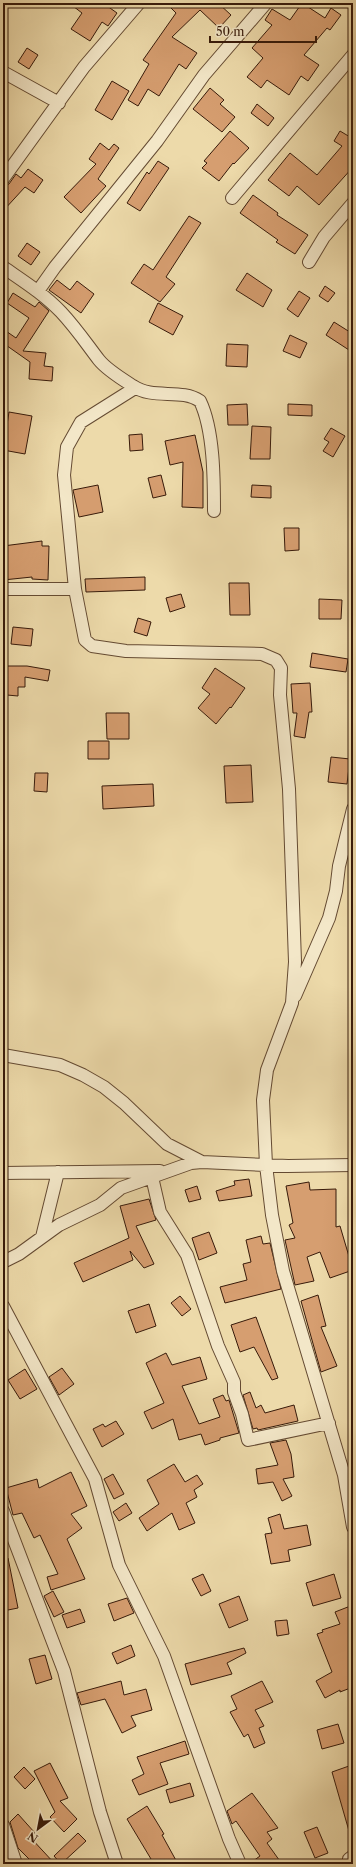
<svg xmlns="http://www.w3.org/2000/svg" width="356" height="1867" font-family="'Libre Caslon Text',serif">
  <rect width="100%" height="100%" fill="#eddaaa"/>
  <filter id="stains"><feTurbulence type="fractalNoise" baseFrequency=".005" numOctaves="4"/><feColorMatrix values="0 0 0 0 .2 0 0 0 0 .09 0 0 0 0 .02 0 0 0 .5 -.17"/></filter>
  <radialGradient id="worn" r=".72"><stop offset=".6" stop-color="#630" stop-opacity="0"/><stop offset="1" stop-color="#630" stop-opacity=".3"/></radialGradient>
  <path fill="#d69e70" stroke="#371a0a" d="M69 3H103L117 13 108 26 102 22 90 41 71 29 82 13Z
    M166 3H218L231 15 219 28 200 10 172 37 197 53 186 69 179 64 159 96 148 89 138 106 128 100 149 64 143 60 176 13Z
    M302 3 325 18 331 8 341 15 330 30 327 28 304 55 319 65 308 81 301 76 289 95 267 80 261 88 247 77 263 58 252 48 272 25 265 20 272 9 290 20Z
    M27 48 38 55 29 69 18 62Z
    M112 81 129 91 112 120 95 110Z
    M210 88 224 100 220 104 235 117 222 132 193 109Z
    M257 104 274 118 268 126 251 113Z
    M230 131 249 148 234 164 233 163 219 181 202 168 207 163 204 161Z
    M340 131 350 137 353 134V167L319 205 297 186 289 196 268 180 290 153 317 175 342 146 334 141Z
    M100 143 109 150 114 144 119 148 98 179 106 186 81 213 64 197 96 164 89 159Z
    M158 161 169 168 140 211 127 203 147 172 149 174Z
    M28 169 43 180 34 193 25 187 3 211V186L9 184 16 174 21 178Z
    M253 195 278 213 277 215 308 235 295 254 276 242 278 240 240 213Z
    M189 216 201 223 166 277 175 284 160 302 131 283 144 264 153 270Z
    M27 243 40 252 31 265 18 256Z
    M247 273 272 290 263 307 236 290Z
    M57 280 70 290 77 281 94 294 81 313 49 290Z
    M325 286 335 293 328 302 319 296Z
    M299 291 310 298 298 317 287 309Z
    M13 293 35 307 39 302 49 311 23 351 46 353 44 366 53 367 52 381 29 379 30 362 3 343V329L16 338 29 318 7 303Z
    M158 303 183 316 173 335 149 322Z
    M334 322 353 334V343L349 350 326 335Z
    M290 335 307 343 300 358 283 351Z
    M227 344 248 345 247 367 226 366Z
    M247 404 248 425H228L227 405Z
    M288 404 312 405V416L288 415Z
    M9 412 32 416 25 454 3 450Z
    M252 426 271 427 270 459H250Z
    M331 428 345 436 333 457 323 451 329 442 324 439Z
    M142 434 143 450 130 451 129 435Z
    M195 435 203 472V508L182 507 183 462 170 465 165 441Z
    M161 475 166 495 153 498 148 478Z
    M98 485 103 512 79 517 73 490Z
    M252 485 271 486V498L251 497Z
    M284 528H299V550L285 551Z
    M42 541V546H49L48 580 32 579V577L3 580V546Z
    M145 577V590L86 592 85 579Z
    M229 583H249L250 615H230Z
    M181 594 185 607 170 612 166 598Z
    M319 599 342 600 341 619H319Z
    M138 618 151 622 147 636 134 632Z
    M13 627 33 629 31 646 11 644Z
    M312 653 348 659 346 672 310 667Z
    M3 666H27L50 670 48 681 25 677V687H18V696L7 695V685H3Z
    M215 668 245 688 231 708 230 707 216 724 198 708 210 694 202 688Z
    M310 683 312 712H309L305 738 294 736 297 713H293L291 684Z
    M106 713H129V739H107Z
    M88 741H109V759H88Z
    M331 757 350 759 347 784 328 782Z
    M251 765 253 802 226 803 224 766Z
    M35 773H48L47 792 34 791Z
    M153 784 154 806 103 809 102 786Z
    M249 1179 252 1196 219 1201 216 1191 235 1185 234 1181Z
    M309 1182 310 1190 336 1189V1227L340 1226 353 1270 330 1278 320 1252 307 1257 314 1281 295 1285 285 1240 295 1238 289 1225 293 1223 286 1186Z
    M197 1186 201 1199 189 1202 185 1190Z
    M149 1199 156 1220 136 1226 154 1264 144 1268 130 1251 133 1260 83 1282 74 1263 129 1238 120 1206Z
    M209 1232 217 1253 199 1260 192 1238Z
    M261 1236 263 1244 270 1243 281 1289 225 1303 220 1287 247 1280 243 1264 251 1262 246 1240Z
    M318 1295 326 1326 321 1327 337 1366 321 1372 301 1301Z
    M180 1296 191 1309 182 1316 171 1303Z
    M149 1304 156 1326 136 1333 128 1311Z
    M256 1317 278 1378 272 1380 254 1347 240 1352 231 1325Z
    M166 1353 172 1365 200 1357 207 1379 182 1386 199 1424 220 1417 213 1399 223 1395 226 1401 229 1400 239 1433 220 1438V1440L205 1445 201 1434 179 1440 173 1419 152 1429 144 1412 164 1403 146 1363Z
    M62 1368 74 1384 59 1395 49 1377Z
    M25 1369 37 1389 20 1399 8 1380Z
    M250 1392 256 1408 261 1405 265 1413 294 1405 298 1421 258 1430 257 1428 253 1429 243 1395Z
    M116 1421 124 1434 102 1447 93 1429 103 1424 105 1427Z
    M286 1440 291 1454 294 1477 283 1479 292 1496 282 1501 273 1482 258 1484 256 1469 278 1465 270 1443Z
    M174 1464 185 1482 197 1475 203 1484 194 1490 197 1497 186 1503 195 1523 179 1530 172 1513 147 1531 139 1518 159 1504 147 1480Z
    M71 1472 87 1506 71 1514 82 1528 67 1539 85 1579 51 1590 47 1577 58 1574 40 1535 34 1538 22 1513 13 1515 6 1488 37 1479 39 1488Z
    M113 1474 124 1494 114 1499 104 1479Z
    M126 1503 132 1513 119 1521 113 1512Z
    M280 1514 284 1529 307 1525 311 1545 288 1550 290 1561 271 1564 265 1534 272 1533 268 1518Z
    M3 1558H8L18 1608 3 1611Z
    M203 1574 211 1591 201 1596 192 1579Z
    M334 1574 341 1598 313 1606 306 1583Z
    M53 1591 64 1612 54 1617 44 1596Z
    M239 1596 248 1620 229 1628 219 1604Z
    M127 1598 134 1613 114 1621 108 1604Z
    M353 1605V1687L340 1692V1690L325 1698 316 1681 332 1672 317 1634 323 1632 322 1630 340 1624 335 1612Z
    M80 1609 85 1622 67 1628 62 1615Z
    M287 1620 289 1634 277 1636 275 1621Z
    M131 1645 135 1656 117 1664 112 1653Z
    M244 1648 246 1653 227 1663 232 1674 191 1685 185 1664Z
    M45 1655 52 1679 36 1684 29 1659Z
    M121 1681 124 1695 146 1689 152 1710 131 1716 136 1726 122 1733 105 1699 81 1705 77 1693Z
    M262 1681 273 1702 255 1710 264 1726 259 1728 265 1743 254 1748 248 1734 244 1737 230 1712 237 1709 231 1696Z
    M338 1724 344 1743 322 1749 317 1730Z
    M185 1741 189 1754 160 1763 168 1784 139 1795 132 1780 144 1774 137 1757Z
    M50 1763 68 1798 60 1801 77 1819 64 1832 50 1817 55 1812 34 1771Z
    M349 1766 353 1777V1831H349L332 1772Z
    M24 1767 35 1779 25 1789 14 1777Z
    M190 1783 194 1796 170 1803 166 1790Z
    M252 1793 278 1828 267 1832 272 1839 267 1843 282 1864H249L260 1856 236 1821 232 1824 227 1811Z
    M147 1806 164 1834 162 1835 178 1864H154L127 1819Z
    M18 1814 35 1833 30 1837 55 1864H34L18 1848 10 1822Z
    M317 1827 328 1853 315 1858 304 1832Z
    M78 1833 86 1841 61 1864 54 1856Z"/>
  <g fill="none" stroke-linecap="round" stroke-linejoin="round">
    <g stroke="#644a32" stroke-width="14">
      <path id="street" d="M3 72 59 103
        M3 179 84 67 139 3
        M232 198 353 55
        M309 262 324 237 353 203
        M3 267C23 281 44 294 61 312 76 328 86 343 99 360 107 370 122 379 133 386 153 400 181 388 200 401 214 430 214 480 214 511
        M38 291 55 267 157 141 204 75 266 3
        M135 388 81 422 67 447 64 475 75 589 85 640 92 646 126 651 262 654 276 660 281 668 280 695 289 789 295 962 292 1003 267 1070 263 1100 266 1165 272 1215 283 1271 344 1475 353 1527
        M3 589H75
        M295 996 329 918 336 891 339 866 353 809
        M3 1055 60 1065 83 1075 104 1087 124 1103 167 1144 202 1162
        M3 1173 160 1171
        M152 1177 160 1212 187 1255 218 1346 234 1382V1392L242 1414 248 1440 329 1423
        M42 1237 58 1172
        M3 1262 19 1254 59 1225 100 1205 121 1188 191 1163 202 1162 288 1166 353 1165
        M3 1306 95 1479 119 1565 164 1656 229 1839 240 1864
        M3 1511 64 1671 100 1812 117 1864
        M3 1825 16 1864
        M353 1856 349 1859 353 1861"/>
    </g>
    <use href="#street" stroke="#f3e7c8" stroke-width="12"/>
  </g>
  <rect width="356" height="1867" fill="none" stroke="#eddaaa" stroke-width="16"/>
  <rect x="4" y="4" width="348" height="1859" fill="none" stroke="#371a0a" stroke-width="2"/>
  <rect x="8" y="8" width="340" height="1851" fill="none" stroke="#371a0a"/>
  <g transform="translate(38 1829) rotate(212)" stroke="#f3e7c8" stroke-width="3" paint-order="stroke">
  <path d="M0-3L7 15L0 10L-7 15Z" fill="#371a0a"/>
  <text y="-6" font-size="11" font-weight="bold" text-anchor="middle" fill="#371a0a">N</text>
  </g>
  <path d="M210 36v6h106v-6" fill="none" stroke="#371a0a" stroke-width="2"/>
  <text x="216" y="36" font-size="12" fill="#371a0a" stroke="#f3e7c8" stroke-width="3" paint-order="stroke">50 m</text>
  <rect width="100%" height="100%" filter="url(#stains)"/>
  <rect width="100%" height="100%" fill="url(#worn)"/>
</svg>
